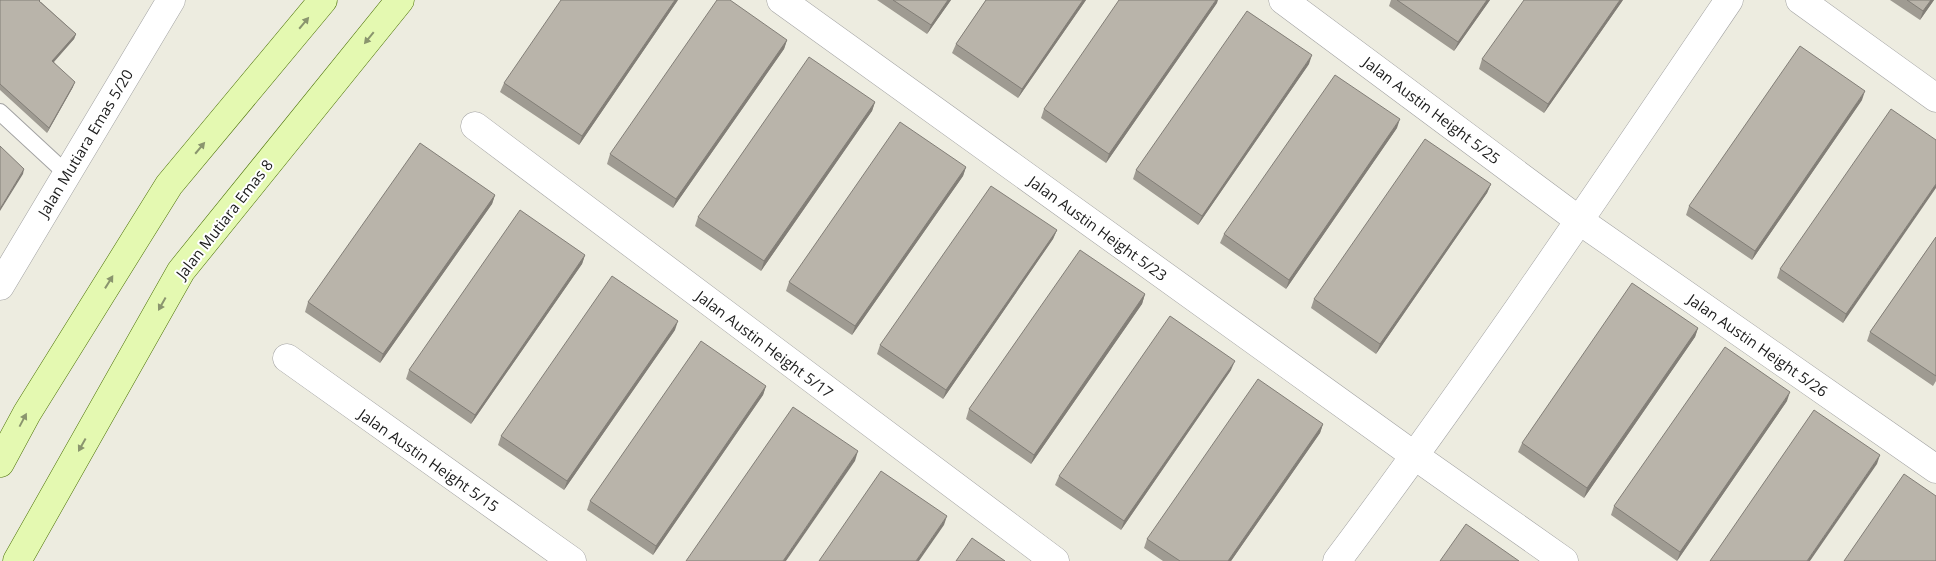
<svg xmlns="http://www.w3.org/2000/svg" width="1936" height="561" font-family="'Open Sans',sans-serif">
  <rect width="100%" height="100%" fill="#edece0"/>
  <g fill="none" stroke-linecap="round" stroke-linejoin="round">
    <g stroke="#a2a2a2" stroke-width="18">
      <path id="lane" d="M0 112 67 174"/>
    </g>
    <g stroke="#a2a2a2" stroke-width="29">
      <path id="street" d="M781 0 1415 456 1564 561
        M1283 0 1580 221 1936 469
        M1800 0 1936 98
        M475 126 1055 561
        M0 286 171 0
        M287 358 572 561
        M1337 561C1474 378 1601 189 1729 0"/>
    </g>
    <g stroke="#4a7004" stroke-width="29">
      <path id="secondary" d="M0 463 27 413 169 185 323 0
        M17 561 181 271 400 0"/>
    </g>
    <use href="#lane" stroke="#fff" stroke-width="16"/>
    <use href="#street" stroke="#fff" stroke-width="28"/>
    <use href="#secondary" stroke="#e4f9b1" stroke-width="28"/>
  </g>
  <path fill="#9f9b92" d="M0 0 41 2 76 34 74 39 54 62 73 87 47 133 0 90Z
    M678 0 579 145 500 92 504 83Z
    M877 0H951L927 34Z
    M986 0H1086L1018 98 952 53 956 44Z
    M1391 0H1490L1454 51 1389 6Z
    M1623 0 1544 113 1479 69 1482 59Z
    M1890 0H1934L1920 20Z
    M1217 3 1106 163 1041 118 1044 109Z
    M787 40 784 49 673 208 607 164 610 154Z
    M1309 64 1198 225 1133 179 1136 170Z
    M1862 100 1752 260 1686 215 1689 206Z
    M875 102 872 111 761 271 695 226 698 217Z
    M1397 128 1286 289 1220 243 1224 234Z
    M1936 140 1843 323 1777 278 1780 269Z
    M966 167 963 176 852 335 786 291 789 282Z
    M1491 184 1487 193 1376 354 1311 308 1314 299Z
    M495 195 492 204 380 363 305 312 308 302Z
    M1057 230 1053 239 943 399 877 354 880 345Z
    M1936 237V381L1933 386 1867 341 1870 332Z
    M585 255 582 264 471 424 406 379 409 370Z
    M1145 294 1142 304 1031 464 966 419 969 409Z
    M1698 328 1695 337 1584 498 1518 452 1522 443Z
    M675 330 564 490 498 445 501 436Z
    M1231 370 1121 530 1055 485 1059 476Z
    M766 386 763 395 653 555 587 510 590 501Z
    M1787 401 1677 561 1611 515 1614 506Z
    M1323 424 1320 433 1231 561H1163L1144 548 1147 539Z"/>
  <path fill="#827e77" d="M675 0H678L579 145 582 136Z
    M948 0H951L927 34 931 25Z
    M1083 0H1086L1018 98 1022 89Z
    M1216 0H1218L1217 3 1106 163 1109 154Z
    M1487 0H1490L1454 51 1458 42Z
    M1620 0H1623L1544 113 1548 104Z
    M1931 0H1934L1920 20 1923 11Z
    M76 34 74 39 50 66 52 61Z
    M787 40 784 49 673 208 676 199Z
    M1312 55 1309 64 1198 225 1202 216Z
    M75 82 73 87 47 133 49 128Z
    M1865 91 1862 100 1752 260 1755 251Z
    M875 102 872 111 761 271 764 261Z
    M1400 119 1397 128 1286 289 1289 280Z
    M966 167 963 176 852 335 855 326Z
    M24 169 23 174 0 211V209Z
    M1491 184 1487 193 1376 354 1380 344Z
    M1936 184V188L1843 323 1846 314Z
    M495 195 492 204 380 363 383 354Z
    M1057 230 1053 239 943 399 946 390Z
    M585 255 582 264 471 424 475 415Z
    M1145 294 1142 304 1031 464 1034 455Z
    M678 321 675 330 564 490 567 481Z
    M1698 328 1695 337 1584 498 1587 488Z
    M1235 361 1231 370 1121 530 1124 521Z
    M766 386 763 395 653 555 656 546Z
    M1790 392 1787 401 1677 561 1680 552Z
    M1323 424 1320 433 1231 561H1228Z
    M858 451 855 461 786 561H783Z
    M1880 455 1877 464 1810 561H1807Z
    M947 516 944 525 919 561H916Z"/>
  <path fill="#b9b4aa" stroke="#827e77" d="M0 0H40L39 1 76 34 52 61 75 82 49 128 0 84Z
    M561 0H675L582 136 504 83Z
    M717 0H730L787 40 676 199 610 154Z
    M893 0H948L931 25Z
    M986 0H1083L1022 89 956 44Z
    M1119 0H1216L1109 154 1044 109Z
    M1397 0H1487L1458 42Z
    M1524 0H1620L1548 104 1482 59Z
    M1907 0H1931L1923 11Z
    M1247 11 1312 55 1202 216 1136 170Z
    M1800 46 1865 91 1755 251 1689 206Z
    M809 57 875 102 764 261 698 217Z
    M1335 75 1400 119 1289 280 1224 234Z
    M1891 109 1936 140V184L1846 314 1780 269Z
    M900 122 966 167 855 326 789 282Z
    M1425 139 1491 184 1380 344 1314 299Z
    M420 143 495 195 383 354 308 302Z
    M0 146 24 169 0 209Z
    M991 186 1057 230 946 390 880 345Z
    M520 210 585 255 475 415 409 370Z
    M1936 237V376L1870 332Z
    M1080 250 1145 294 1034 455 969 409Z
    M612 276 678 321 567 481 501 436Z
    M1632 283 1698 328 1587 488 1522 443Z
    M1170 316 1235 361 1124 521 1059 476Z
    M701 341 766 386 656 546 590 501Z
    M1725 347 1790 392 1680 552 1614 506Z
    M1258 379 1323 424 1228 561H1180L1147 539Z
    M793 407 858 451 783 561H686Z
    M1814 410 1880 455 1807 561H1710Z
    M881 471 947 516 916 561H819Z
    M1904 474 1936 496V561H1844Z
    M1466 524 1519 561H1440Z
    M972 538 1005 561H956Z"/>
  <defs><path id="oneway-solid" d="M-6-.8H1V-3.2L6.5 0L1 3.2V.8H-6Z" transform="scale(1.25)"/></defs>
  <g fill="#8a956e">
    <use href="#oneway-solid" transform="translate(304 23) rotate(-50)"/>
    <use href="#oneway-solid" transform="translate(369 38) rotate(129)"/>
    <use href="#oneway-solid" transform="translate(200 148) rotate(-50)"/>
    <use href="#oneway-solid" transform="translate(109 282) rotate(-58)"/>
    <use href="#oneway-solid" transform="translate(162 304) rotate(119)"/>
    <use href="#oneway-solid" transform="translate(23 420) rotate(-62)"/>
    <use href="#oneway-solid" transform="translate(82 445) rotate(119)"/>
  </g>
  <g text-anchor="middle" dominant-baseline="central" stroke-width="4" stroke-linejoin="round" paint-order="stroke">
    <g font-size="15" fill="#1b1b1b" stroke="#fff">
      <text transform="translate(1432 110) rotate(37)">Jalan Austin Height 5/25</text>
      <text transform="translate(85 143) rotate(-59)">Jalan Mutiara Emas 5/20</text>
      <text transform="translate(224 219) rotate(-52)">Jalan Mutiara Emas 8</text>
      <text transform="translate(1098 228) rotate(36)">Jalan Austin Height 5/23</text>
      <text transform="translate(765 344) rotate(37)">Jalan Austin Height 5/17</text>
      <text transform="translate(1758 345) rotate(35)">Jalan Austin Height 5/26</text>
      <text transform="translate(429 460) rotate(35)">Jalan Austin Height 5/15</text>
    </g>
  </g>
</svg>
